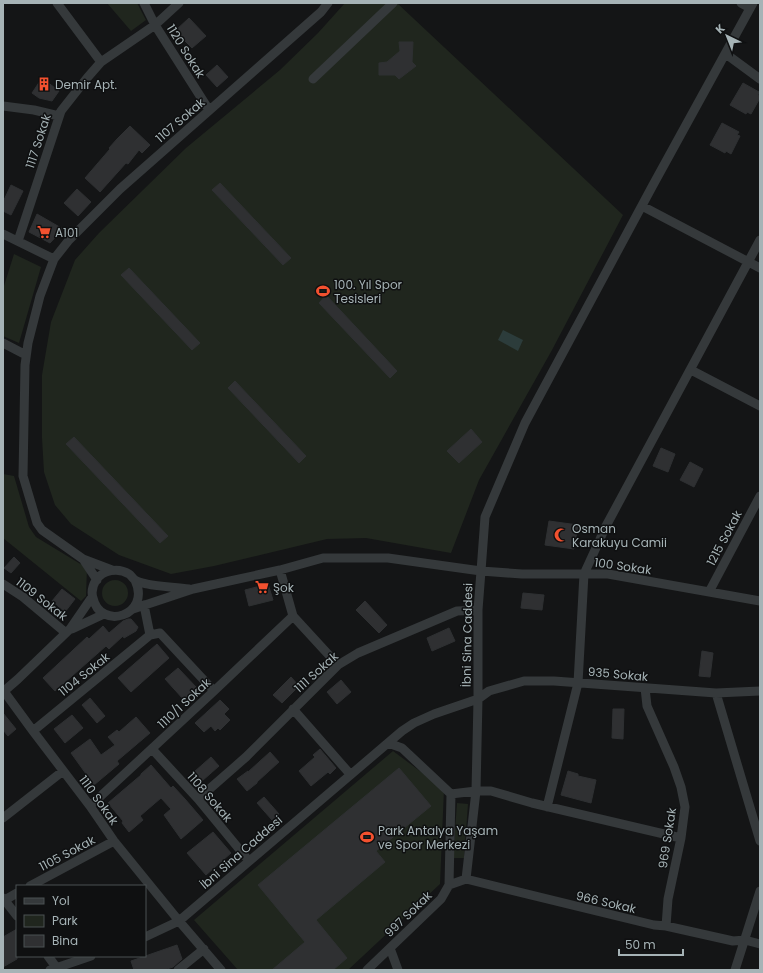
<svg xmlns="http://www.w3.org/2000/svg" width="763" height="973" font-family="Poppins,sans-serif">
  <rect width="100%" height="100%" fill="#141516"/>
  <path fill="#20261e" d="M107 3H137L146 20 131 31Z
    M345 3H397L623 215 552 350 479 480 451 553 366 538 327 539 214 566 171 574 119 555 71 524 55 505 44 472 42 438V375L51 322 75 260 99 233 186 148 280 70 318 33Z
    M14 254 41 267 19 343 3 336V289Z
    M3 474 14 476 29 527 36 537 87 568 86 596 81 601 3 538Z
    M102 593a13 13 0 1 1 26 0a13 13 0 1 1-26 0Z
    M393 751 444 789 440 884 348 970H238L194 920Z
    M457 803 468 804 464 858H453Z"/>
  <path fill="#2c3c3b" d="M503 330 523 340 518 351 498 340Z"/>
  <path fill="#2f3032" stroke="#2e3032" d="M189 18 206 36 192 48 175 31Z
    M399 42H413L412 62 416 66 399 79 395 75H379V63L387 62 400 51Z
    M217 65 228 77 217 87 206 75Z
    M42 78 59 91 52 101 39 98 32 93Z
    M743 83 759 92 758 95 760 96V98L751 114 747 112 746 114 730 105Z
    M722 123 739 132 737 135 740 136 731 154 726 151 725 153 710 145Z
    M130 126 150 145 142 153 139 150 128 164 126 163 100 192 85 178 110 149 109 148 117 139Z
    M220 183 291 258 283 265 212 190Z
    M11 185 23 191 11 215 3 211V202Z
    M77 189 91 202 78 216 64 203Z
    M37 214 63 229 50 243 29 232Z
    M129 268 200 343 192 350 121 275Z
    M326 295 397 371 390 378 319 303Z
    M235 381 306 456 299 463 228 388Z
    M471 429 482 442 459 463 447 451Z
    M74 437 168 536 160 543 66 444Z
    M661 448 675 454 668 472 653 466Z
    M690 462 703 469 694 487 680 480Z
    M549 521 578 525 574 549 545 545Z
    M14 557 20 563 11 573 4 568Z
    M268 584 273 600 249 606 245 590Z
    M62 589 75 599 65 612 52 601Z
    M523 593 544 595 542 610 521 608Z
    M365 601 387 625 379 633 356 610Z
    M128 619H131L138 627 136 631 124 638 123 636 109 649 106 646 55 691 43 678 87 637 89 639 103 626 109 633 123 621Z
    M449 628 455 641 432 651 427 638Z
    M157 644 169 658 131 692 118 678Z
    M702 651 713 653 710 677 699 676Z
    M178 668 197 688 184 700 165 679Z
    M291 677 299 686 282 703 273 695Z
    M341 680 351 692 337 704 327 692Z
    M90 698 105 716 97 723 82 705Z
    M220 700 229 709 224 714 230 720 220 730 218 728 215 731 211 726 204 732 195 723Z
    M613 709H624L623 739 612 738Z
    M3 713 16 729 8 736 3 730Z
    M72 715 83 728 65 743 54 729Z
    M136 717 150 733 117 761 119 764 94 785 71 753 90 739 101 755 115 745 108 737 117 730 119 732Z
    M320 749 336 768 330 774 328 772 311 786 299 771 315 757 313 755Z
    M270 752 279 762 257 782V783L247 791 237 779 248 771V772Z
    M211 757 219 766 202 781 194 772Z
    M151 765 171 788 173 786 185 799 203 820 181 839 164 815 171 809 161 798 140 816 143 820 129 832 122 823 123 821 108 803 141 775V774Z
    M399 768 431 806 376 851 385 862 316 920 347 958 333 970H272L305 942 258 885Z
    M568 771 578 774V776L596 780 591 803 561 795Z
    M264 797 279 814 272 820 257 803Z
    M213 832 231 853 206 875 187 853Z
    M17 929V959L3 967V937Z
    M177 945 182 959 173 967 164 970H134L131 961Z"/>
  <g fill="none" stroke-linecap="round" stroke-linejoin="round">
    <path stroke="#35393b" stroke-width="9" d="M57 3 101 62
      M144 3 155 25 209 110
      M741 3 750 8
      M753 3 653 185 525 423 485 517 481 571 522 574H608L760 601
      M726 54 760 79
      M313 79 393 3
      M3 106 34 110 59 116
      M642 206 760 268
      M3 234 54 259 40 296 28 343 25 365 23 476 37 523 42 530 83 559 112 570
      M18 241 61 111 87 78 101 62 155 25 179 3
      M54 259 69 240 120 189 321 12 328 3
      M3 343 26 355
      M691 370 760 406
      M83 559 97 580
      M280 570 293 616 338 665
      M135 580C152 616 100 631 93 598 91 592 93 585 96 580 103 570 118 567 129 574 131 575 133 579 135 580 138 582 143 583 147 584 160 587 176 587 189 589
      M3 584 23 597 66 633
      M709 592 760 496
      M144 605 150 635
      M133 609 193 589 280 570 323 558H388L481 571 478 610V699L434 714 414 723 402 731 179 921 145 937
      M72 629 104 614
      M645 688 647 706 674 767 681 787 685 807 681 838 668 899 666 926
      M3 690 33 731 90 806 114 841 179 921 221 970
      M3 692 18 679 70 629 92 597
      M716 693 760 841
      M293 709 350 774
      M33 731 150 635 160 633 214 691
      M388 743 402 748 451 794 476 791H491L532 803 681 838
      M152 749 198 799 249 861
      M198 799 246 757 338 665 358 653 457 611 478 610
      M90 806 214 691 293 616
      M547 807 578 683 584 574 606 526 760 240
      M3 818 63 771
      M466 879 476 791 478 699 489 691 524 681H554L716 693 760 691
      M449 885 466 879 654 925 666 926 733 941 745 940 760 944
      M30 886 114 841
      M3 898 17 916
      M3 901 17 893
      M390 948 398 970
      M48 956 56 967 61 969
      M50 970 91 956
      M178 970 204 949
      M367 970 441 899 449 885 451 794
      M735 970 760 891"/>
  </g>
  <defs>
    <g id="building-bare" transform="scale(1.08)"><path d="M-4-6H4V6H1V3H-1V6H-4ZM-2.5-4.3h1.7v1.8h-1.7ZM.8-4.3h1.7v1.8H.8ZM-2.5-1h1.7V.8h-1.7ZM.8-1h1.7V.8H.8Z" fill="#f3512f" stroke="#0f1011" stroke-width="2.5" paint-order="stroke"/></g>
    <g id="supermarket-bare" transform="scale(1.08)"><path d="M-6-5.5h2.5l.6 2H6L4.5 2H-2.5L-4.4-4H-6ZM-1.5 3.2a1.3 1.3 0 1 0 .1 0ZM3 3.2a1.3 1.3 0 1 0 .1 0Z" fill="#f3512f" stroke="#0f1011" stroke-width="2.5" paint-order="stroke"/></g>
    <g id="stadium-bare" transform="scale(1.08)"><path d="M0-5a6.5 5 0 1 0 0 10a6.5 5 0 1 0 0-10ZM-3.5-1.8h7v3.6h-7Z" fill="#f3512f" stroke="#0f1011" stroke-width="2.5" paint-order="stroke"/></g>
    <g id="mosque-bare" transform="scale(1.08)"><path d="M3.5-4.9A6 6 0 1 0 3.5 4.9A5 5 0 1 1 3.5-4.9Z" fill="#f3512f" stroke="#0f1011" stroke-width="2.5" paint-order="stroke"/></g>
  </defs>
  <g fill-rule="evenodd">
    <use href="#building-bare" x="44" y="84"/>
    <use href="#supermarket-bare" x="44" y="232"/>
    <use href="#stadium-bare" x="323" y="291"/>
    <use href="#mosque-bare" x="561" y="535"/>
    <use href="#supermarket-bare" x="262" y="587"/>
    <use href="#stadium-bare" x="367" y="837"/>
  </g>
  <g text-anchor="middle" dominant-baseline="central" stroke-width="3" stroke-linejoin="round" paint-order="stroke">
    <g font-size="12" fill="#a6b3b6" stroke="#0f1011">
      <text transform="translate(186 51) rotate(58)">1120 Sokak</text>
      <text transform="translate(180 120) rotate(-41)">1107 Sokak</text>
      <text transform="translate(38 141) rotate(-72)">1117 Sokak</text>
      <text transform="translate(724 538) rotate(-62)">1215 Sokak</text>
      <text transform="translate(623 566) rotate(8)">100 Sokak</text>
      <text transform="translate(42 599) rotate(38)">1109 Sokak</text>
      <text transform="translate(467 635) rotate(-89)">İbni Sina Caddesi</text>
      <text transform="translate(316 672) rotate(-42)">1111 Sokak</text>
      <text transform="translate(84 674) rotate(-39)">1104 Sokak</text>
      <text transform="translate(618 674) rotate(5)">935 Sokak</text>
      <text transform="translate(184 703) rotate(-43)">1110/1 Sokak</text>
      <text transform="translate(210 797) rotate(49)">1108 Sokak</text>
      <text transform="translate(99 800) rotate(54)">1110 Sokak</text>
      <text transform="translate(667 838) rotate(-81)">969 Sokak</text>
      <text transform="translate(241 852) rotate(-41)">İbni Sina Caddesi</text>
      <text transform="translate(67 853) rotate(-28)">1105 Sokak</text>
      <text transform="translate(606 902) rotate(13)">966 Sokak</text>
      <text transform="translate(408 914) rotate(-44)">997 Sokak</text>
    </g>
    <g font-size="12" fill="#a6b3b6" stroke="#0f1011" text-anchor="start">
      <text x="55" y="84">Demir Apt.</text>
      <text x="55" y="232">A101</text>
      <text x="334" y="284">100. Yıl Spor<tspan x="334" dy="14">Tesisleri</tspan></text>
      <text x="572" y="528">Osman<tspan x="572" dy="14">Karakuyu Camii</tspan></text>
      <text x="273" y="587">Şok</text>
      <text x="378" y="830">Park Antalya Yaşam<tspan x="378" dy="14">ve Spor Merkezi</tspan></text>
    </g>
  </g>
  <rect width="763" height="973" fill="none" stroke="#a6b3b6" stroke-width="8"/>
  <rect x="16" y="885" width="130" height="72" fill="#0f1011" stroke="#4b5153"/>
  <rect x="24" y="898" width="20" height="6" fill="#35393b" stroke="#4b5153"/>
  <text x="52" y="905" font-size="12" fill="#a6b3b6">Yol</text>
  <rect x="24" y="915" width="20" height="12" fill="#20261e" stroke="#4b5153"/>
  <text x="52" y="925" font-size="12" fill="#a6b3b6">Park</text>
  <rect x="24" y="935" width="20" height="12" fill="#2f3032" stroke="#4b5153"/>
  <text x="52" y="945" font-size="12" fill="#a6b3b6">Bina</text>
  <g transform="translate(727 36) rotate(317)" stroke="#0f1011" stroke-width="3" paint-order="stroke">
  <path d="M0-3L7 15L0 10L-7 15Z" fill="#a6b3b6"/>
  <text y="-6" font-size="11" font-weight="bold" text-anchor="middle" fill="#a6b3b6">K</text>
  </g>
  <path d="M619 949v6h64v-6" fill="none" stroke="#a6b3b6" stroke-width="2"/>
  <text x="625" y="949" font-size="12" fill="#a6b3b6" stroke="#0f1011" stroke-width="3" paint-order="stroke">50 m</text>
</svg>
